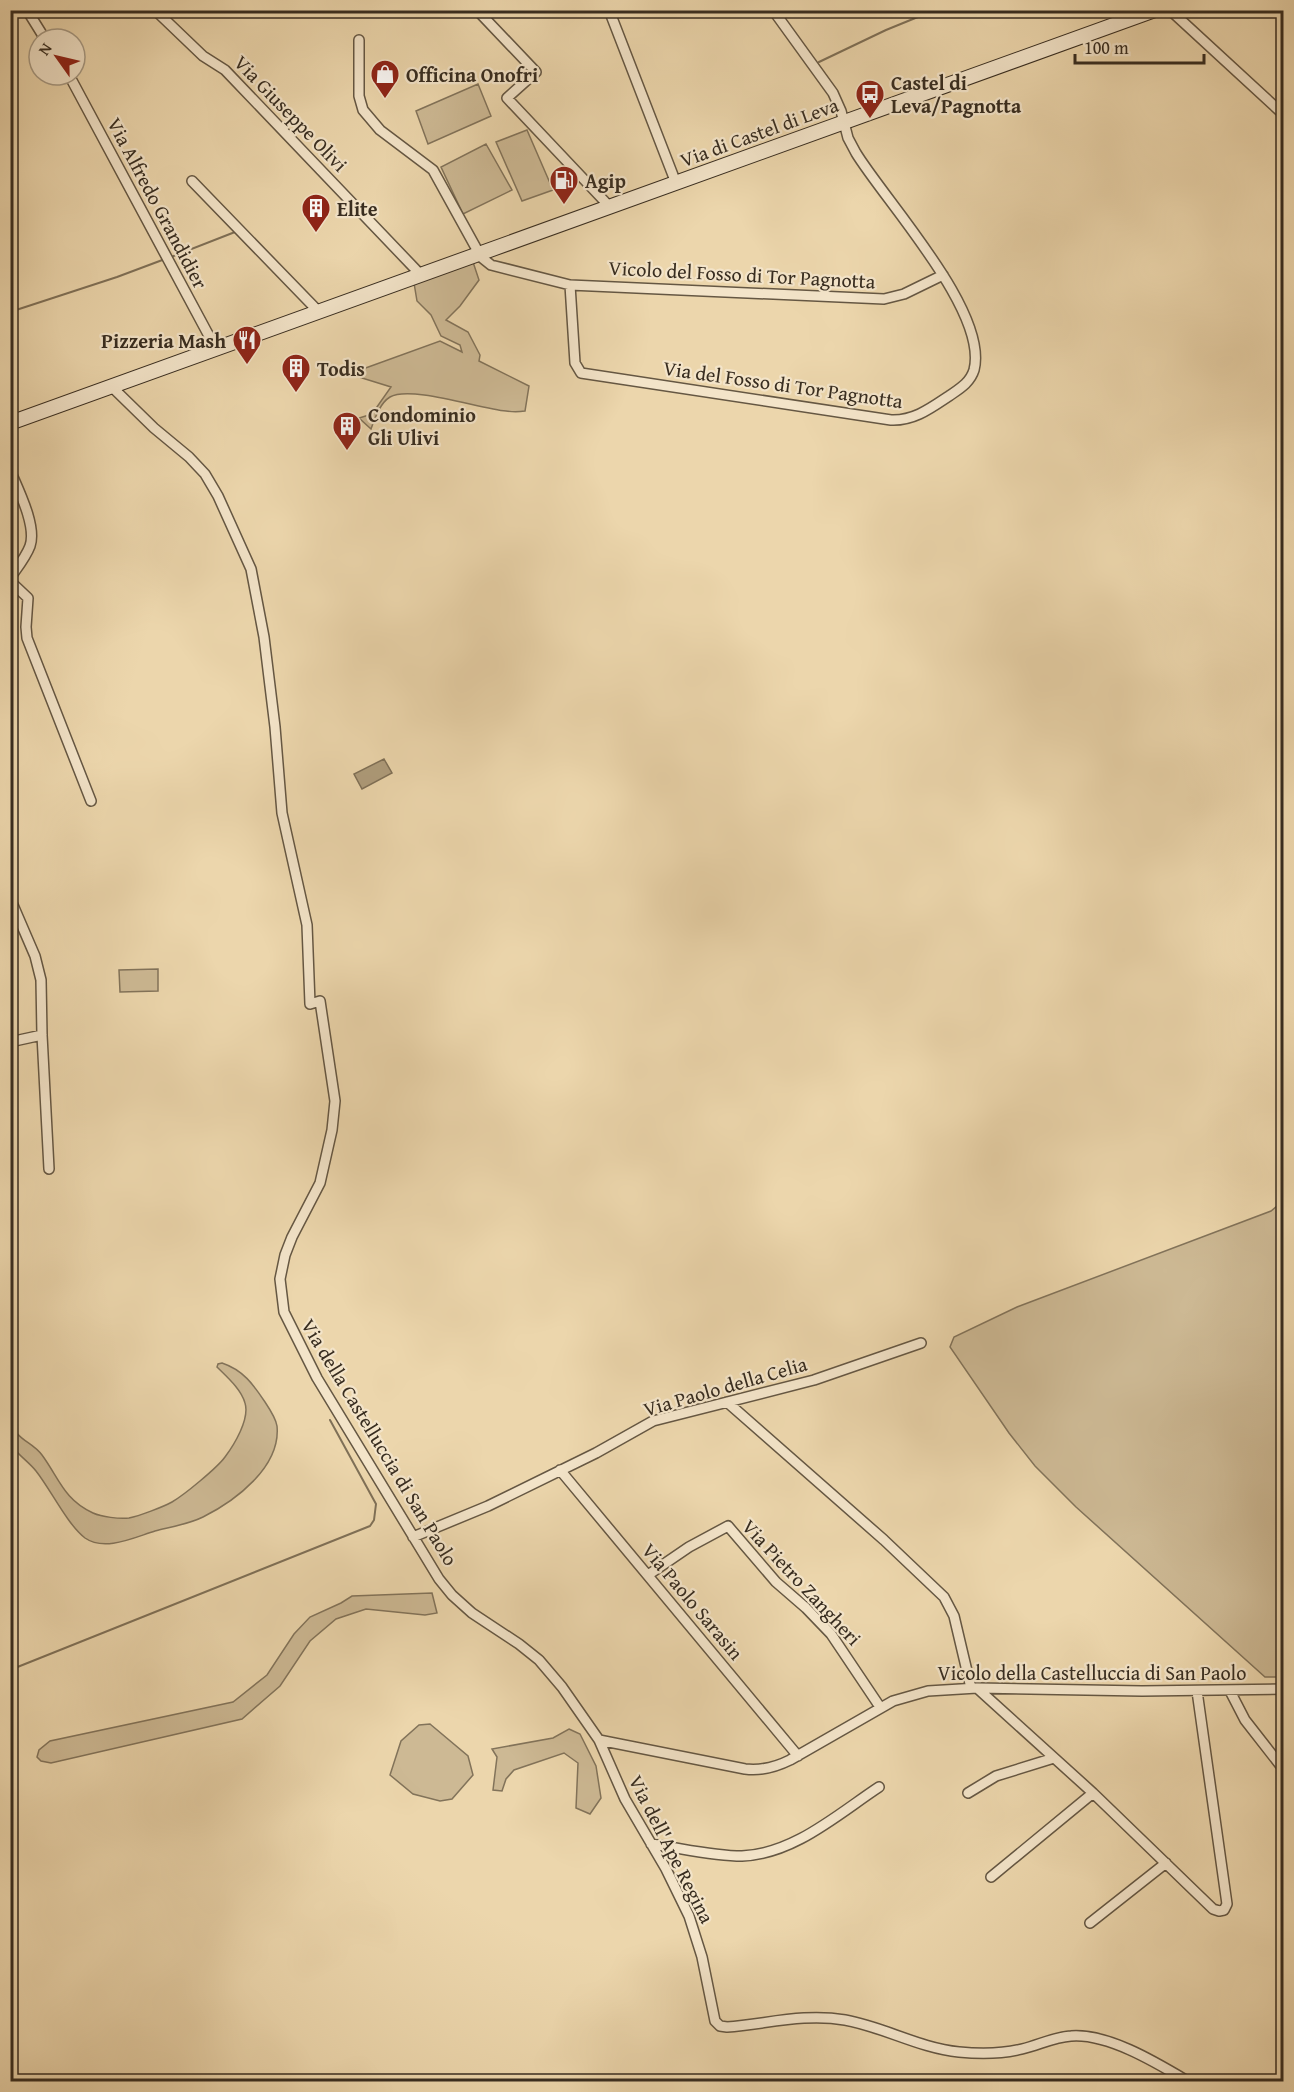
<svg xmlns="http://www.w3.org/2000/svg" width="1294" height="2092" font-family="'Gentium Book Plus',serif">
  <rect width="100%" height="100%" fill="#ecd6ac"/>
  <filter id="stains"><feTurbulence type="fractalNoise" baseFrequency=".00333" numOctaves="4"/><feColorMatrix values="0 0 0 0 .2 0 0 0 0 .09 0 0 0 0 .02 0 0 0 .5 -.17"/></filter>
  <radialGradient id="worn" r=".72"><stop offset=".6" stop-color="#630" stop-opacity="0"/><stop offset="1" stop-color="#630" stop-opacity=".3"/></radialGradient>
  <path fill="#cdb994" stroke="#82735a" stroke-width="1.5" d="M478 84 491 116 428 144 416 111Z
    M527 130 553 190 522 201 496 142Z
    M486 144 512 190 463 214 441 167Z
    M473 262 479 280 460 306 446 320 468 332 480 355 479 361 529 386 525 411C519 412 512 412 506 411 481 409 410 385 390 397 380 403 375 418 371 429L359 418 372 414 391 387 349 374 440 341 462 352 460 345 441 336 431 315 417 301 414 283Z
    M158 969V991L120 992 119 970Z
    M1283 1201 1284 1677H1265L1076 1507 1035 1466 1009 1433 950 1347 954 1337 1017 1307 1271 1211Z
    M222 1363C243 1370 253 1384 265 1402 269 1408 276 1419 277 1426 281 1467 235 1501 203 1517 189 1524 171 1527 155 1531 135 1537 105 1552 85 1538 67 1524 51 1490 36 1471 29 1462 18 1455 11 1445V1419C15 1441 31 1440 42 1455 59 1478 64 1500 93 1513 102 1517 119 1519 129 1518 139 1516 163 1507 172 1502 184 1495 217 1468 225 1457 234 1445 250 1419 245 1403 241 1389 227 1377 217 1367L218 1364Z
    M432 1593 437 1613 425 1615 366 1609 336 1619 310 1641 280 1686 242 1719 51 1763 41 1761 37 1757 39 1750 50 1741 233 1702 267 1675 294 1634 310 1617 341 1603 352 1596Z
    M430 1724 468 1756 473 1775 452 1799 440 1801 413 1794 390 1775 401 1741 419 1725Z
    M569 1729 580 1734 596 1766 601 1798 590 1814 576 1808 578 1763 564 1753 514 1770 506 1779 502 1791 493 1790 497 1757 492 1749 553 1738Z"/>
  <path fill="#af9d7c" stroke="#7f7057" stroke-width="1.5" d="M384 759 392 773 362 789 354 774Z"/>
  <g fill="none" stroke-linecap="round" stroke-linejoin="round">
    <path stroke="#7f7057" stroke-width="2" d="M819 62 886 30 935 10
      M171 257 235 232
      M10 312 117 277 165 259
      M10 1670 370 1526 374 1520 376 1504 330 1420"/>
    <g stroke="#655743" stroke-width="12">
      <path id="street" d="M27 10 45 39
        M155 10 203 56 225 70 420 274
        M477 10 536 72 507 98 610 207
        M609 10 676 183
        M1170 10 1284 115
        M359 40V96L363 110 380 130 433 170 481 257 491 265 570 285 575 363 581 373 891 420C914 421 931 408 949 396 959 389 970 383 974 370 989 312 886 202 856 153L848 138 841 111 833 93 773 10
        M69 75 216 349
        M192 181 319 312
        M570 285 884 299 904 294 943 275
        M111 386 154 428 189 457 205 474 218 496 251 569 264 637 275 727 282 813 307 925 310 1004 320 1001 335 1101 332 1130 320 1183 292 1237 285 1255 280 1279 284 1312 317 1378 439 1579 452 1595 472 1613 519 1644 539 1660 562 1687 599 1740 625 1799 666 1869 689 1916 702 1957 715 2021 720 2026 727 2027C767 2024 804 2013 845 2020 884 2027 919 2048 959 2052 980 2054 1002 2054 1022 2049 1039 2045 1054 2037 1071 2036 1108 2033 1157 2063 1189 2082
        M10 470C18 489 37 526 30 546 26 557 17 568 10 578
        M10 581 28 598 26 627 27 638 91 801
        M10 898 35 956 41 980 42 1035 49 1169
        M10 1042 42 1035
        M727 1402 884 1540 944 1597 954 1616 971 1688
        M560 1470 798 1756
        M413 1537 488 1506 596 1453 653 1421 814 1380 921 1343
        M648 1575 689 1547 728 1526 776 1582 806 1608 831 1634 880 1707
        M977 1688 1093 1793 1213 1909 1219 1911 1224 1910 1227 1904 1197 1691
        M1230 1691 1245 1720 1284 1770
        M599 1740 745 1769C761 1771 776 1767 790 1760L893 1701 928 1691 977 1688 1142 1691 1284 1689
        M968 1793 996 1776 1054 1758
        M651 1844C681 1848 712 1856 742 1856 794 1854 838 1814 879 1787
        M991 1877 1093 1793
        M1090 1923 1166 1863"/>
    </g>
    <g stroke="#382d20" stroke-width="16">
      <path id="secondary" d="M10 423 1155 10"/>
    </g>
    <use href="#street" stroke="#f3e4c9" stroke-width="9"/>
    <use href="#secondary" stroke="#f3e4c9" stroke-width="14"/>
  </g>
  <defs>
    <g id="shop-pin" transform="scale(1.5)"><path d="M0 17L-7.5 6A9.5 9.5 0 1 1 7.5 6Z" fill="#8f2418" stroke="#f3e4c9"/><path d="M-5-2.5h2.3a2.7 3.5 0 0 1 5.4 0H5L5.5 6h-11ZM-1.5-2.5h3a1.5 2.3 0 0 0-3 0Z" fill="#fff"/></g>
    <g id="bus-pin" transform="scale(1.5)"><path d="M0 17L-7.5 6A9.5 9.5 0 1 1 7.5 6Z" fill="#8f2418" stroke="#f3e4c9"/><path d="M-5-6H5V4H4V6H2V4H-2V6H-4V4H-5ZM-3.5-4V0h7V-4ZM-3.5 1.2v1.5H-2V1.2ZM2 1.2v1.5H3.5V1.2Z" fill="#fff"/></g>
    <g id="fuel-pin" transform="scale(1.5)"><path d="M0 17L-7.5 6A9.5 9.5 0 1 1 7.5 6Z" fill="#8f2418" stroke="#f3e4c9"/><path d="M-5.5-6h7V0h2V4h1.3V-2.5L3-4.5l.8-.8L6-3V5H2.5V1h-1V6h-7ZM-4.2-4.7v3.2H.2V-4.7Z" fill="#fff"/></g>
    <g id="building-pin" transform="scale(1.5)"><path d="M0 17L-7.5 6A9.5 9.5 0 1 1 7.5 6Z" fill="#8f2418" stroke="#f3e4c9"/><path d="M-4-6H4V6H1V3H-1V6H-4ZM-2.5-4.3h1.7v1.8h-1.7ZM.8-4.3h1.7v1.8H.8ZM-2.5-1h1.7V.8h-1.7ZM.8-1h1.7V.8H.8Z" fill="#fff"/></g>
    <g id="restaurant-pin" transform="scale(1.5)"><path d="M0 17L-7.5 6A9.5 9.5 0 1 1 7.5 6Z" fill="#8f2418" stroke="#f3e4c9"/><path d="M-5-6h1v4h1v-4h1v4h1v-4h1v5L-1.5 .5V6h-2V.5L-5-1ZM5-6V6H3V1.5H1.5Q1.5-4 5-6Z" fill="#fff"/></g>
  </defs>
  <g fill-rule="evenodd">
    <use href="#shop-pin" x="385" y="74"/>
    <use href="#bus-pin" x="870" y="94"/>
    <use href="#fuel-pin" x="564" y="180"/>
    <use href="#building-pin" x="316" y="208"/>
    <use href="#restaurant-pin" x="247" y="340"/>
    <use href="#building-pin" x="296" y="368"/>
    <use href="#building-pin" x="347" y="426"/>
  </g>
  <g text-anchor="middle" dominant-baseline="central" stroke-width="4.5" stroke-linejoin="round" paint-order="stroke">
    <g font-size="20" font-weight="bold" fill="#382d20" stroke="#f3e4c9" text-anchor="start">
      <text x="406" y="74">Officina Onofri</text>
      <text x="891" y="82">Castel di<tspan x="891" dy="23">Leva/Pagnotta</tspan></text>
      <text x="585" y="180">Agip</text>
      <text x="337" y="208">Elite</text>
      <text x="226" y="340" text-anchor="end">Pizzeria Mash</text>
      <text x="317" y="368">Todis</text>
      <text x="368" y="414">Condominio<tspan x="368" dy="23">Gli Ulivi</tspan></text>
    </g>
    <g font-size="20" fill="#382d20" stroke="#f3e4c9">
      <text transform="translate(291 113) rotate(46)">Via Giuseppe Olivi</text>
      <text transform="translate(759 132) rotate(-20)">Via di Castel di Leva</text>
      <text transform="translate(158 203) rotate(62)">Via Alfredo Grandidier</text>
      <text transform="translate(742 274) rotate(3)">Vicolo del Fosso di Tor Pagnotta</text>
      <text transform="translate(783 384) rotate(8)">Via del Fosso di Tor Pagnotta</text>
      <text transform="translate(725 1386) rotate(-16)">Via Paolo della Celia</text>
      <text transform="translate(380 1442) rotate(59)">Via della Castelluccia di San Paolo</text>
      <text transform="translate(802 1582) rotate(47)">Via Pietro Zangheri</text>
      <text transform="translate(693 1601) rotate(50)">Via Paolo Sarasin</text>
      <text x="1092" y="1672">Vicolo della Castelluccia di San Paolo</text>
      <text transform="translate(672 1849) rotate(63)">Via dell'Ape Regina</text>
    </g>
  </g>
  <rect width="1294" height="2092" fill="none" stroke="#ecd6ac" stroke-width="36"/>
  <rect x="12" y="12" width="1270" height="2068" fill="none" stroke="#382d20" stroke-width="3"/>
  <rect x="18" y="18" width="1258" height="2056" fill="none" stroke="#382d20" stroke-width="1.5"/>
  <g transform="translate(57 57) rotate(304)"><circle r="28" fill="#f3e4c9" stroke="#a89b85" stroke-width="1.5"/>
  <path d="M0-4.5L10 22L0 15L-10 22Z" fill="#8f2418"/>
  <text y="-9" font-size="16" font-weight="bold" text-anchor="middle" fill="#382d20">N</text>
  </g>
  <path d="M1075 54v9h129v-9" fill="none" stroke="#382d20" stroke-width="3"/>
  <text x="1084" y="54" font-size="18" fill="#382d20" stroke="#f3e4c9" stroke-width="4.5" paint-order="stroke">100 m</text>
  <rect width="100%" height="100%" filter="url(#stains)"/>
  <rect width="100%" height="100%" fill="url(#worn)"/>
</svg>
